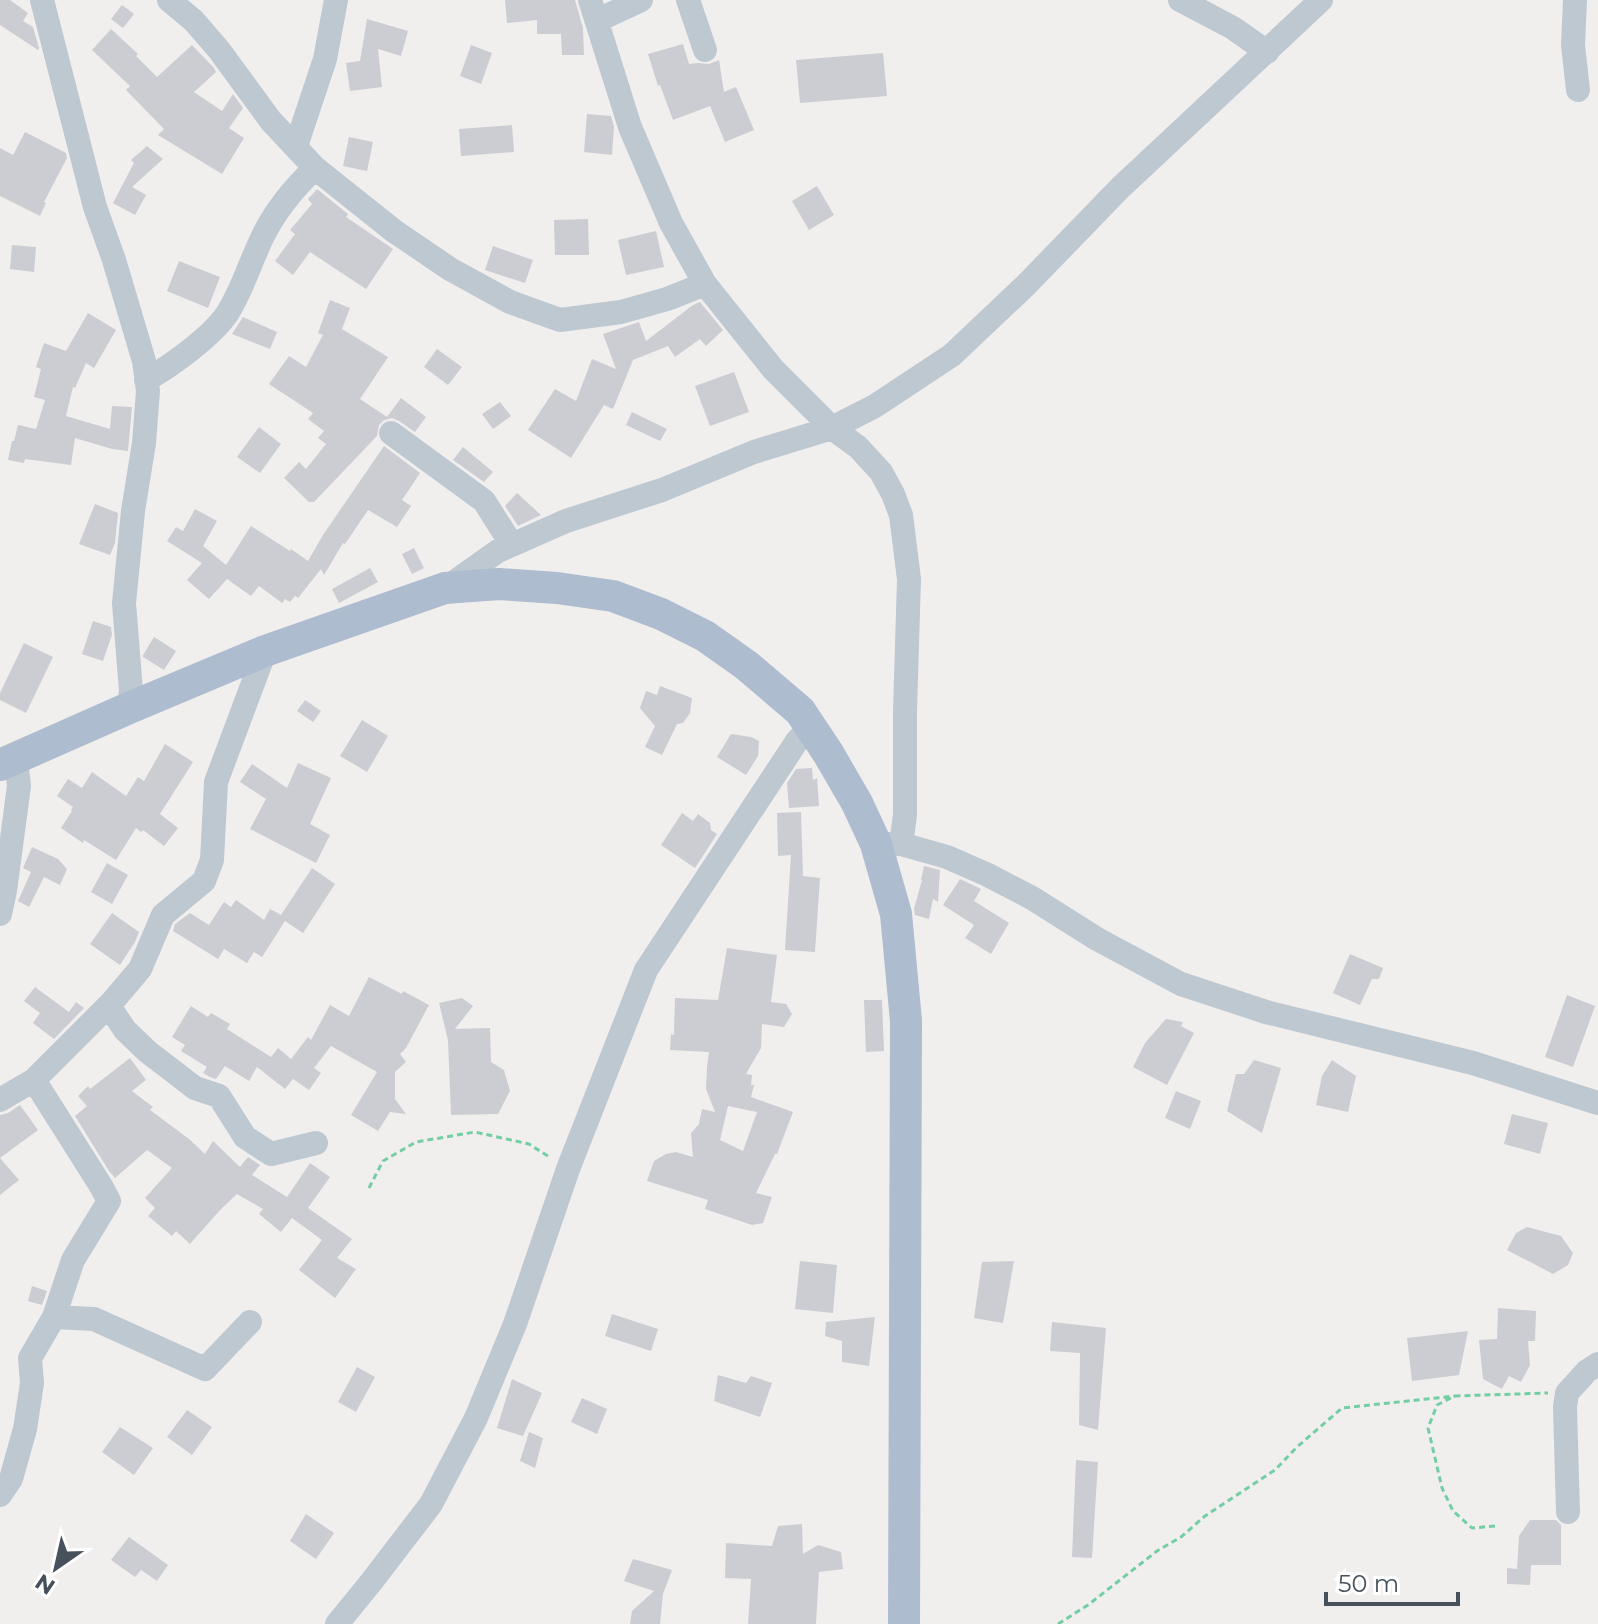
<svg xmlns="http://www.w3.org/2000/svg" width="1598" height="1624" font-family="Montserrat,sans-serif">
  <rect width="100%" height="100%" fill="#f1eeee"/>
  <path fill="#cbcdd3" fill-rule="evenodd" d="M0 0H10L28 13 23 21 33 27 39 48 38 50 0 25Z
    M505 0H575L583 28 584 55H562L561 34H537V20L507 23Z
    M122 5 134 14 123 28 111 19Z
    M367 19 408 31 401 56 378 49 382 87 350 91 346 63 360 61Z
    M111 29 138 54 136 56 157 77 192 45 214 68 216 72 194 92 222 111 233 94 243 108 229 128 244 138 222 174 158 135 164 129 126 90 130 86 92 50Z
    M683 44 689 64 698 63 709 64 719 60 724 92 736 87 754 130 725 142 710 106 673 120 660 85 658 86 648 54Z
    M471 45 492 53 481 84 460 76Z
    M883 53 887 96 800 103 796 60Z
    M587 114 611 116 614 127 612 155 584 152Z
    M512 125 514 152 461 156 459 129Z
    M25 132 66 153 67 158 44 202 46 203 40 216 0 196V148L13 155Z
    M349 137 373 142 367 171 343 166Z
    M147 146 163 159 132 187 146 195 135 215 113 203 134 163 131 160Z
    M817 186 834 215 809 230 792 201Z
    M317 189 348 214 346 217 393 249 366 289 310 252 293 275 275 261 295 234 290 230 312 204 308 199Z
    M588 219 589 255H555L554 220Z
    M656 231 664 267 626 275 618 240Z
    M12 245 36 247 34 272 10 269Z
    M493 246 533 260 525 283 485 270Z
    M179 261 220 277 208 308 167 291Z
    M330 300 350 308 342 329 388 357 360 399 387 417 401 398 426 417 415 432 399 421 392 418 384 420 379 425 377 436 314 502H309L284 478 299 462 306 469 326 444 318 438 324 431 308 419 313 413 269 384 289 356 306 367 323 335 318 333Z
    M700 302 723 330 706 346 700 339 675 357 668 346 633 360 613 409 604 405 571 458 528 430 555 389 576 401 592 359 616 369 603 334 639 322 646 341 693 305Z
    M88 313 116 330 94 368 86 363 75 388 73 387 66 416 110 429 112 406 132 407 128 451 112 449 75 438 71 465 25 459 24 463 8 460 12 441H14L18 425 36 429 45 400 34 397 41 369 36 367 44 343 66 351Z
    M243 317 277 332 270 349 232 334Z
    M437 349 462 367 448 385 424 367Z
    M734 372 749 412 710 426 695 386Z
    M500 402 511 416 493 429 482 414Z
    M632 412 667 429 660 441 626 425Z
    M259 427 281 444 260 473 237 457Z
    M384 446 420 473 402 500 411 506 397 527 368 510 345 544 343 543 324 575 321 569 298 598 295 596 290 602 285 599 282 603 259 586 251 596 227 579 209 599 187 580 202 563 167 541 176 527 183 531 195 509 217 521 203 546 226 565 251 526 290 551 291 549 308 561 323 535Z
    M463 447 493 472 484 482 453 460Z
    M517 493 541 515 518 526 505 506Z
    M95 504 118 513 115 543 110 555 79 544Z
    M414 548 424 568 412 574 402 554Z
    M370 568 378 582 339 603 332 589Z
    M93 621 111 627 112 635 103 661 82 654Z
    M154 637 176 651 164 670 143 657V655Z
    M24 643 53 657 26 713 0 700V693Z
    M660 686 692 698 690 713 683 723 677 724 662 755 645 747 655 726 640 708 646 691 657 695Z
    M305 700 321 711 313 722 297 711Z
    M362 720 388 736 367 772 340 756Z
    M731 734 751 737 759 741 758 756 746 775 717 757Z
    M165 744 193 762 160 814 178 828 164 846 143 830 141 832 136 828 116 860 84 840 83 843 61 828 72 811 71 810 73 807 57 796 68 779 82 788 92 772 126 796 138 777 144 781Z
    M298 763 331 778 310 824 330 835 316 863 250 829 266 799 240 782 252 764 287 788Z
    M812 768 813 780 817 778 819 806 789 808 787 783 796 769Z
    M801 812 803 876 820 878 815 952 785 950 791 855 778 856 777 813Z
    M682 813 693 821 698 814 710 823 711 830 717 834 695 868 661 845Z
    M32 847 58 859 67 869 60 885 44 877 29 907 18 901 31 872 23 868Z
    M107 863 128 875 112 904 91 892Z
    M924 866 940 870 938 902 933 899 929 919 915 915 914 909 922 880H921Z
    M312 868 335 884 303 933 285 921 262 957 254 952 247 963 224 949 218 959 173 931 175 924 190 913 209 925 224 902 231 907 236 900 264 920 270 909 281 915Z
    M960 879 981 889 974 901 1009 923 991 954 965 938 974 925 943 905Z
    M112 913 139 932 135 942 120 965 90 944Z
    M727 948 777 955 771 1002 786 1004 792 1014 784 1027 762 1024 761 1048 746 1074 752 1075 751 1085H754L751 1097 793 1112 777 1154H775L756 1193 772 1197 763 1223 752 1225 705 1209 708 1200 647 1181 654 1161 666 1154 676 1152 693 1157 691 1133 699 1124 702 1109 715 1112 706 1089 707 1066 709 1052 670 1050 671 1034 674 1035 675 998 718 1000ZM728 1106 757 1112 743 1151 720 1140Z
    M1350 954 1383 968 1379 979H1372L1360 1005 1333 993Z
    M369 977 402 994 403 991 429 1005 406 1048 400 1054 406 1062 395 1072V1099L406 1114 390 1112 378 1131 351 1115 377 1072 331 1046 314 1068 321 1073 309 1090 293 1079 285 1089 257 1067 249 1081 225 1066 216 1079 210 1077 203 1073 207 1067 181 1051 185 1045 172 1037 191 1006 208 1017 211 1013 230 1024 227 1029 271 1057 278 1048 291 1059 308 1037 311 1040 330 1005 349 1016Z
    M35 987 69 1012 76 1002 84 1008 54 1039 33 1023 40 1013 24 1001Z
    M1567 995 1595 1006 1573 1067 1545 1057Z
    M462 998 473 1006 455 1029 490 1028 491 1062 504 1070 510 1091 498 1114 451 1115 448 1040 439 1003Z
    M864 1000H882L884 1051 866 1052Z
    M1166 1019 1183 1022 1181 1026 1194 1033 1167 1085 1133 1067 1145 1043Z
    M130 1058 146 1080 132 1091 153 1107 150 1110 189 1139 205 1154 213 1141 240 1167 248 1157 260 1165 252 1175 287 1197 310 1163 330 1177 308 1208 352 1239 337 1258 356 1269 335 1298 299 1270 322 1240 292 1218 281 1232 259 1214 263 1209 237 1194 221 1209 190 1244 176 1231 172 1236 148 1216 155 1208 145 1198 172 1168 147 1150 115 1178 109 1171 75 1116 87 1106 78 1096 88 1086 90 1089Z
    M1254 1060 1281 1068 1262 1133 1227 1111 1236 1074H1244Z
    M1332 1060 1356 1076 1348 1112 1316 1105 1322 1076Z
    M1176 1091 1201 1101 1190 1129 1165 1118Z
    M20 1105 38 1130 0 1158 19 1180 0 1195V1115L8 1113Z
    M1512 1114 1548 1123 1540 1154 1504 1144Z
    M1527 1227 1561 1236 1573 1253 1568 1265 1553 1274 1507 1250 1516 1233Z
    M800 1261 837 1265 833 1313 795 1309Z
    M1014 1261 1003 1323 974 1318 982 1262Z
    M32 1286 47 1291 42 1305 28 1301Z
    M1498 1308 1536 1311 1535 1341H1528L1530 1365 1521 1382 1509 1376 1502 1389 1483 1379 1479 1340 1497 1339Z
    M612 1314 658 1329 651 1351 605 1336Z
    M875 1317 869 1366 842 1362V1341L825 1336 826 1322Z
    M1052 1322 1106 1328 1098 1430 1079 1425 1080 1353 1050 1351Z
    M1468 1331 1459 1375 1412 1381 1407 1338Z
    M357 1367 375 1377 356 1412 338 1402Z
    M718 1375 746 1383 751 1376 772 1383 760 1417 714 1401Z
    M512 1379 542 1393 523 1436 497 1428Z
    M582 1398 607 1409 597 1434 571 1422Z
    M187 1410 212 1427 192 1455 167 1437Z
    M120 1427 153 1448 134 1475 102 1452Z
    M529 1432 543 1438 535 1468 520 1461Z
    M1076 1460 1098 1462 1092 1558 1072 1557Z
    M306 1514 334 1533 316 1559 290 1541Z
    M1530 1520H1556L1561 1525V1565H1531L1530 1585 1507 1584V1568L1517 1569 1519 1536Z
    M802 1524 803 1554 818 1545 841 1552 843 1569 819 1572 816 1624H748L751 1579 725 1578 726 1543 772 1546 778 1526Z
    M129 1537 168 1565 157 1581 141 1570 135 1577 111 1560Z
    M633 1559 672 1570 663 1594 660 1624H630L632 1611 654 1591 624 1581Z"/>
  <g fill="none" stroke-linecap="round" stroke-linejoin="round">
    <path stroke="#73cea4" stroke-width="3" stroke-dasharray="6 4" stroke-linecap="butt" d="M369 1188 383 1161 416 1142 475 1132 529 1144 551 1158
      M1495 1526 1472 1528 1453 1511 1442 1488 1428 1428 1437 1405 1455 1396 1548 1393
      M1058 1624 1088 1605 1157 1551 1181 1537 1205 1516 1275 1470 1297 1447 1342 1408 1455 1396"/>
    <path stroke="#bec8d1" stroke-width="24" d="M42 0 95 207 114 260 144 361 148 391 144 443 133 511 124 603 131 691 129 708
      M169 0 194 21 219 50 271 121 315 168 394 231 450 269 510 302 560 320 621 312 667 299 705 284
      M590 0 630 127 671 223 705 284 773 369 832 428 858 447 881 472 893 494 901 515 909 579 905 711V815L901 844
      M688 0 705 50
      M1180 0 1233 28 1267 52
      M1575 0 1573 45 1578 90
      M598 20 641 0
      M296 146 325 59 336 0
      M146 380C171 366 211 337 227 314 243 289 250 262 263 236 276 209 294 188 315 168
      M391 433 484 501 512 545
      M446 588 498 551 566 521 662 490 754 452 832 428 875 406 952 355 1026 285 1120 188 1321 0
      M888 844H901L947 857 988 875 1032 898 1097 939 1181 984 1266 1012 1473 1063 1598 1103
      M0 914 5 891 19 786 16 759
      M109 1006 125 1030 148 1052 195 1088 219 1096 245 1137 271 1154 316 1143
      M0 1100 34 1080 112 1002 140 969 163 915 204 881 212 860 216 782 265 651
      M54 1317 94 1319 205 1369 250 1322
      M0 1495 11 1479 25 1429 32 1383 30 1358 54 1317 73 1260 109 1201 101 1186 34 1080
      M1568 1512 1565 1407 1567 1393 1587 1371 1598 1364
      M337 1624 372 1581 431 1504 476 1418 515 1324 568 1169 646 970 797 741 811 727"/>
    <path stroke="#adbcce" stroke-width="32" d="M0 765 129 708 265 651 445 588 499 584 557 588 613 596 661 614 705 636 746 665 800 711 828 753 857 803 876 844 896 914 906 1021 904 1624"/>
  </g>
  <g transform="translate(56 1568) rotate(214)" stroke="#ffffff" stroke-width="6" paint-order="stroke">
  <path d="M0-6L14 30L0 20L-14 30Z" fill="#46515c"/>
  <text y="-12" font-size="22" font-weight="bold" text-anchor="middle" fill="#46515c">N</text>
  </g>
  <path d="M1326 1592v12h132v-12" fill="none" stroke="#46515c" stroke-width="4"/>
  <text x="1338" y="1592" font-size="24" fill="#46515c" stroke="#ffffff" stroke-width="6" paint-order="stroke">50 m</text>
</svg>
